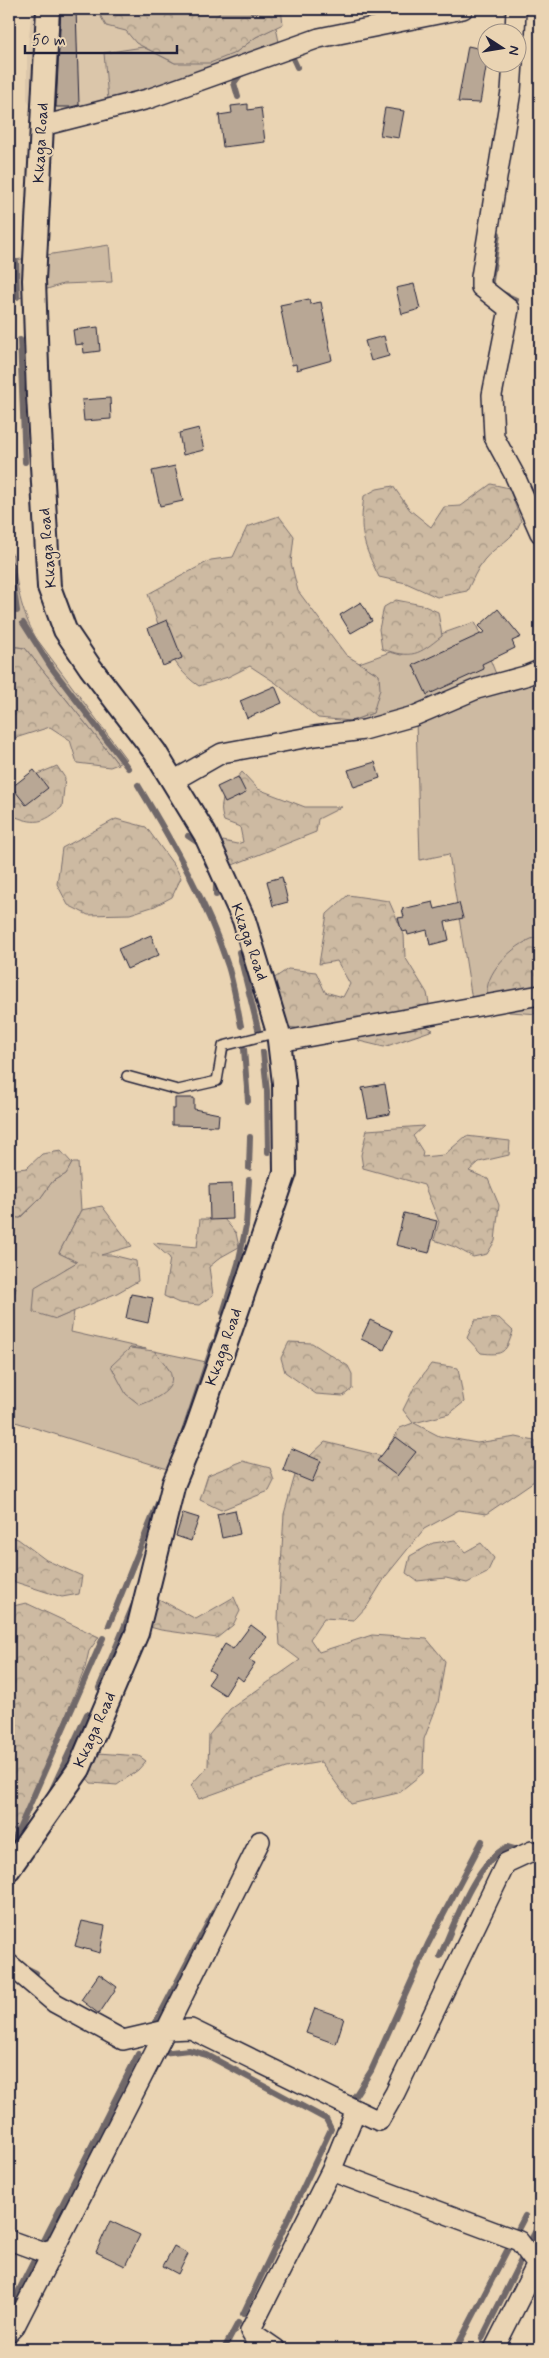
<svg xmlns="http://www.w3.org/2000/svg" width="549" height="2358" font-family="Mynerve,sans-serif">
  <defs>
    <pattern id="forest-crowns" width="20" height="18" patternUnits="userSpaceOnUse" patternTransform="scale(1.25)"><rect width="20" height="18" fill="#cdbaa2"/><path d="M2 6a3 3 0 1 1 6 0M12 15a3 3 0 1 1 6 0" fill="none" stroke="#a69785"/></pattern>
  </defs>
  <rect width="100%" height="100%" fill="#ead4b3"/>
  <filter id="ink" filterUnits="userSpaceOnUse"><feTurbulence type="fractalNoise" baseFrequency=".02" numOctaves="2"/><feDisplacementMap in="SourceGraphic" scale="10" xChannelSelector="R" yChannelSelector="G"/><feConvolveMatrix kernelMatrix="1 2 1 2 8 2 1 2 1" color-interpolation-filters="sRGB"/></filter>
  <g filter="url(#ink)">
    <path fill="#dbc6aa" d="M32 9H167L175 42 104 53 108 100 45 115 33 112 27 100V53Z"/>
    <path fill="#cdbaa2" stroke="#786e6e" d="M214 9H272V10L247 14H220Z
      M276 27 279 42 151 91 108 100 104 53 143 47 175 63 235 53 256 37Z
      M109 245 112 282 63 284 19 298 15 260Z
      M13 554C17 587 20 609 36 638L126 759 118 764 25 648 9 646V555Z
      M475 622 498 679 364 723 351 721 373 713 379 675 359 663 390 652 401 655 442 636 441 634Z
      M540 673V936L536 937 491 996 472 1000 449 854 420 860 416 720Z
      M72 1163H78L81 1210 59 1253 78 1262 65 1269 56 1319 74 1311 71 1332 146 1349 130 1348 170 1371 154 1351 211 1363 174 1471 9 1420V1313L16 1288 9 1267V1217L21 1218 39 1200 52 1182 66 1174Z"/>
    <path fill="url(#forest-crowns)" stroke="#786e6e" d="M102 9H214L220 14H247L281 9 283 24 256 37 235 53 210 63H175L136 43 126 31 106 26 100 15Z
      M491 484 509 488 521 521C513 541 497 544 484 560 477 569 472 581 467 591L437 597 406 583 379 577C363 544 359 533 364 496L377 489 393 486 410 510 431 527 444 507 461 506Z
      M279 516 294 536 291 563 298 591 346 655 379 675 380 689 373 713 351 721 318 718 276 683 250 666 228 677 199 686C167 665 160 628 148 594L211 560 233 557 247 527Z
      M396 600 422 605 438 612 442 636C418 655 413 659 382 649L379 629 384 607Z
      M9 646 25 648 118 764 110 767 77 763 70 740 50 727 9 740Z
      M57 766 65 778 62 807C43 824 35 825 11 815L9 797 33 776Z
      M242 772 258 789 305 807H342L318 819 316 832 225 868 218 850 223 841 237 844 243 842 240 827 224 821C216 799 229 788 242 772Z
      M116 819 146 827 176 868 181 878 172 897 155 906 130 914 88 915 68 905 57 884 62 848Z
      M348 895 389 901 404 935 405 957 427 993 429 1003 417 1021 433 1030 384 1047 359 1041 339 1023 299 1029 280 1025 270 981 288 969 316 972 325 992 343 997 350 984 337 961 319 964 327 914Z
      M540 936V1014L509 1012 487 993C486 969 518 941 540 936Z
      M424 1126 413 1136 423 1152 422 1157 444 1155 466 1136 510 1141 509 1155 479 1162 469 1171 488 1179 499 1205 495 1241 487 1254 473 1257 455 1247 434 1240 439 1222 424 1185 363 1168 361 1155 367 1130Z
      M61 1151 72 1163 66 1174 52 1182 39 1200 20 1218 9 1217V1170L27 1168 42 1154Z
      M102 1206 132 1246 101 1255H112L136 1261 138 1281 117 1293 56 1319 33 1312 35 1287 77 1262 59 1253 81 1210Z
      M200 1219H224L236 1233 239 1247 221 1257 209 1267 213 1295 199 1305 179 1303 164 1296 170 1258 153 1243 197 1247Z
      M9 1267 16 1288 9 1313Z
      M499 1318 513 1331C506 1352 504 1356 481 1353L467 1338 475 1320Z
      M289 1342 312 1343 348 1366 352 1374V1389L343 1396 316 1394 285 1372 281 1358Z
      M130 1348 154 1351C159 1357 165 1363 169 1370 180 1390 153 1400 140 1405L126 1394 111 1366Z
      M431 1364 458 1368 464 1402 449 1414 414 1423 439 1436 477 1443 516 1437 539 1442 540 1477 486 1514 459 1510 424 1529 386 1576 368 1605 354 1620 324 1618 310 1639 319 1652 372 1635 427 1639 445 1661 438 1703 424 1739 423 1773 398 1793 351 1804 321 1762 286 1768 199 1799 191 1785 208 1766 209 1735 230 1709 300 1660 280 1645 278 1618 284 1514 297 1468 325 1442 382 1456 400 1428 413 1423 403 1410 415 1386Z
      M243 1461 270 1468 274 1481 269 1491 221 1510 200 1500 208 1475Z
      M9 1536 18 1539 46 1560 82 1576 79 1594 62 1597 9 1580Z
      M455 1540 465 1552 481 1543 494 1558 487 1573 467 1583 446 1578 417 1581 406 1573 410 1556 433 1543Z
      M234 1597 240 1611 233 1625 217 1638 161 1630 131 1622 138 1602 157 1598 196 1619Z
      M26 1603 99 1637 89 1651 85 1668 40 1781 17 1831 9 1828V1607Z
      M81 1748 98 1753 139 1756 146 1761 138 1770 117 1785 91 1783 74 1763Z"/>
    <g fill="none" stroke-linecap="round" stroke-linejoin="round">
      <path stroke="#6f6769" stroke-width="6" d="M287 55 291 54 297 67
        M238 97 234 83 240 75 245 72
        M16 262 17 297
        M493 288 490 287 498 234
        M501 293 516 300
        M20 340 25 462
        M10 563 17 611
        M23 623 51 667 128 768
        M138 785C173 843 207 902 228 966 234 985 237 1006 241 1026
        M188 836 203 846
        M216 879V895
        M239 952 259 1033
        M244 1049 248 1101
        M263 1052 267 1091 268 1152
        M249 1168 250 1137
        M223 1313 238 1264 246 1226 249 1180
        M217 1336 220 1325
        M183 1435 214 1342
        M109 1625 160 1498
        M99 1688 133 1606
        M50 1794 87 1714
        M9 1852 103 1638
        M440 1956C455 1923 474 1864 507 1847L521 1851
        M24 1967 36 1973
        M152 2030 218 1904
        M162 2053 189 2050 207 2055 326 2119 331 2129 243 2314
        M345 2102 355 2096 371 2071 428 1944 482 1841
        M538 2193 540 2188
        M9 2310 138 2054
        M482 2338 540 2222
        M224 2349 238 2323
        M456 2349 525 2216"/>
    </g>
    <path fill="#b8a795" stroke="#22223b" d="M61 9H76L79 105 71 107H56Z
      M468 46 486 50 487 62 480 103 458 102Z
      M248 104V110L261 108 265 142 223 147 219 115 232 113 231 106Z
      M385 108 404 111 399 138 380 135Z
      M414 284 420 309 402 314 396 288Z
      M309 299 310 304 321 302 332 360 297 370 296 364 292 365 280 305Z
      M98 327 100 351 84 353 83 344 75 345 73 330Z
      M384 336 389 356 371 361 365 341Z
      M110 398 111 419 84 421 82 400Z
      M199 428 204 450 183 455 179 433Z
      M175 466 183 501 160 506 152 471Z
      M361 602 372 621 351 633 340 615Z
      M498 609 521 637 512 641 515 648 482 664 484 669 427 695 413 665 485 632 479 626Z
      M167 620 182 658 163 666 148 628Z
      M275 686 282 703 247 718 240 701Z
      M375 762 380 778 354 787 348 770Z
      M34 770 48 788 26 805 12 787Z
      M238 777 246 793 225 803 217 787Z
      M282 877 288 902 273 906 267 881Z
      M433 902 435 909 459 903 463 918 445 922 449 940 430 945 427 930 408 935 407 931 402 932 398 918 404 917 402 909Z
      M151 935 159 955 127 969 118 949Z
      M385 1084 390 1114 368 1118 362 1088Z
      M175 1098H194V1109L219 1114 218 1126 172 1125V1109H175Z
      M232 1184 233 1219 210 1220 209 1185Z
      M404 1213 437 1221 429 1253 396 1245Z
      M131 1294 153 1298 148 1323 126 1318Z
      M370 1320 393 1331 384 1350 361 1339Z
      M396 1437 416 1452 397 1476 377 1461Z
      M291 1448 321 1461 312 1482 283 1470Z
      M235 1510 240 1534 222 1538 217 1514Z
      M183 1513 199 1518 191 1541 176 1536Z
      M251 1625 267 1637 249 1660 255 1663 243 1681 237 1676 225 1695 208 1684 215 1674 209 1670 225 1644 233 1649Z
      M82 1921 105 1926 100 1953 75 1946Z
      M99 1974 117 1987 99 2014 81 2000Z
      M315 2008 344 2018 336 2044 306 2033Z
      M110 2221 140 2235 125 2266 96 2252Z
      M174 2246 188 2254 178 2274 163 2266Z"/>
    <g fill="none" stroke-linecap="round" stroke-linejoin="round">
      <g stroke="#22223b" stroke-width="12">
        <path id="service" d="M127 1076 178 1090 217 1081 223 1046 278 1032"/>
      </g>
      <g stroke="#22223b" stroke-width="22">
        <path id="minor" d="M515 32 516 9
          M513 62 511 91 481 277V287L509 309 492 395 494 437 514 474 540 533
          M42 126 148 99 319 38 463 9
          M173 781 222 753 315 736 364 730 414 716 477 689 525 676 540 670
          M280 1045 290 1040 540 995
          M9 1964 55 2003 123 2040 166 2030 260 1841
          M356 2110 379 2121 395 2093 506 1863 532 1851 540 1854
          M331 2171 519 2241 537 2265
          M9 2240 42 2252 55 2248
          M250 2331 276 2349
          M9 2332 15 2326 166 2030 191 2029 356 2110 331 2171 250 2331 257 2343 253 2349
          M494 2349 540 2258"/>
      </g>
      <g stroke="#22223b" stroke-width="26">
        <path id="tertiary" d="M9 1869 79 1769 137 1633 174 1483 196 1430 285 1173 284 1083 278 1032 244 920 205 834 155 752 90 667 65 630 49 587 38 396 34 280 48 9"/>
      </g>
      <use href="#service" stroke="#ead4b3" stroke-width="9"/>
      <use href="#minor" stroke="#ead4b3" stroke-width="19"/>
      <use href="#tertiary" stroke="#ead4b3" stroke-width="22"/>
    </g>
  </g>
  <g text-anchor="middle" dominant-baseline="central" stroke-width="4" stroke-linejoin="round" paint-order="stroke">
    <g font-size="16" fill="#22223b" stroke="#ead4b3">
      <text transform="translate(41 143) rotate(-87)">Kkaga Road</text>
      <text transform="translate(48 548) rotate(-95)">Kkaga Road</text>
      <text transform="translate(249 942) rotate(70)">Kkaga Road</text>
      <text transform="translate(224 1347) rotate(-71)">Kkaga Road</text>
      <text transform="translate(95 1730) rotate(-66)">Kkaga Road</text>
    </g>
  </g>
  <rect width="549" height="2358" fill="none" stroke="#ead4b3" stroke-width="30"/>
  <rect x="15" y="15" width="519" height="2328" fill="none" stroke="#22223b" stroke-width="2" filter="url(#ink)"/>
  <g transform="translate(502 48) rotate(102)"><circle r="24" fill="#ead4b3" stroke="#9a8d83"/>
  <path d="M0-4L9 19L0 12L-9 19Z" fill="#22223b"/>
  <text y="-8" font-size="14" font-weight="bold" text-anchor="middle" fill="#22223b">N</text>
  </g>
  <path d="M25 45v8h152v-8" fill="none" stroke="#22223b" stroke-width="2.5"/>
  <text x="32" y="45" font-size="15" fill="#22223b" stroke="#ead4b3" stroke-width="4" paint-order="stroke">50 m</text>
</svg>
